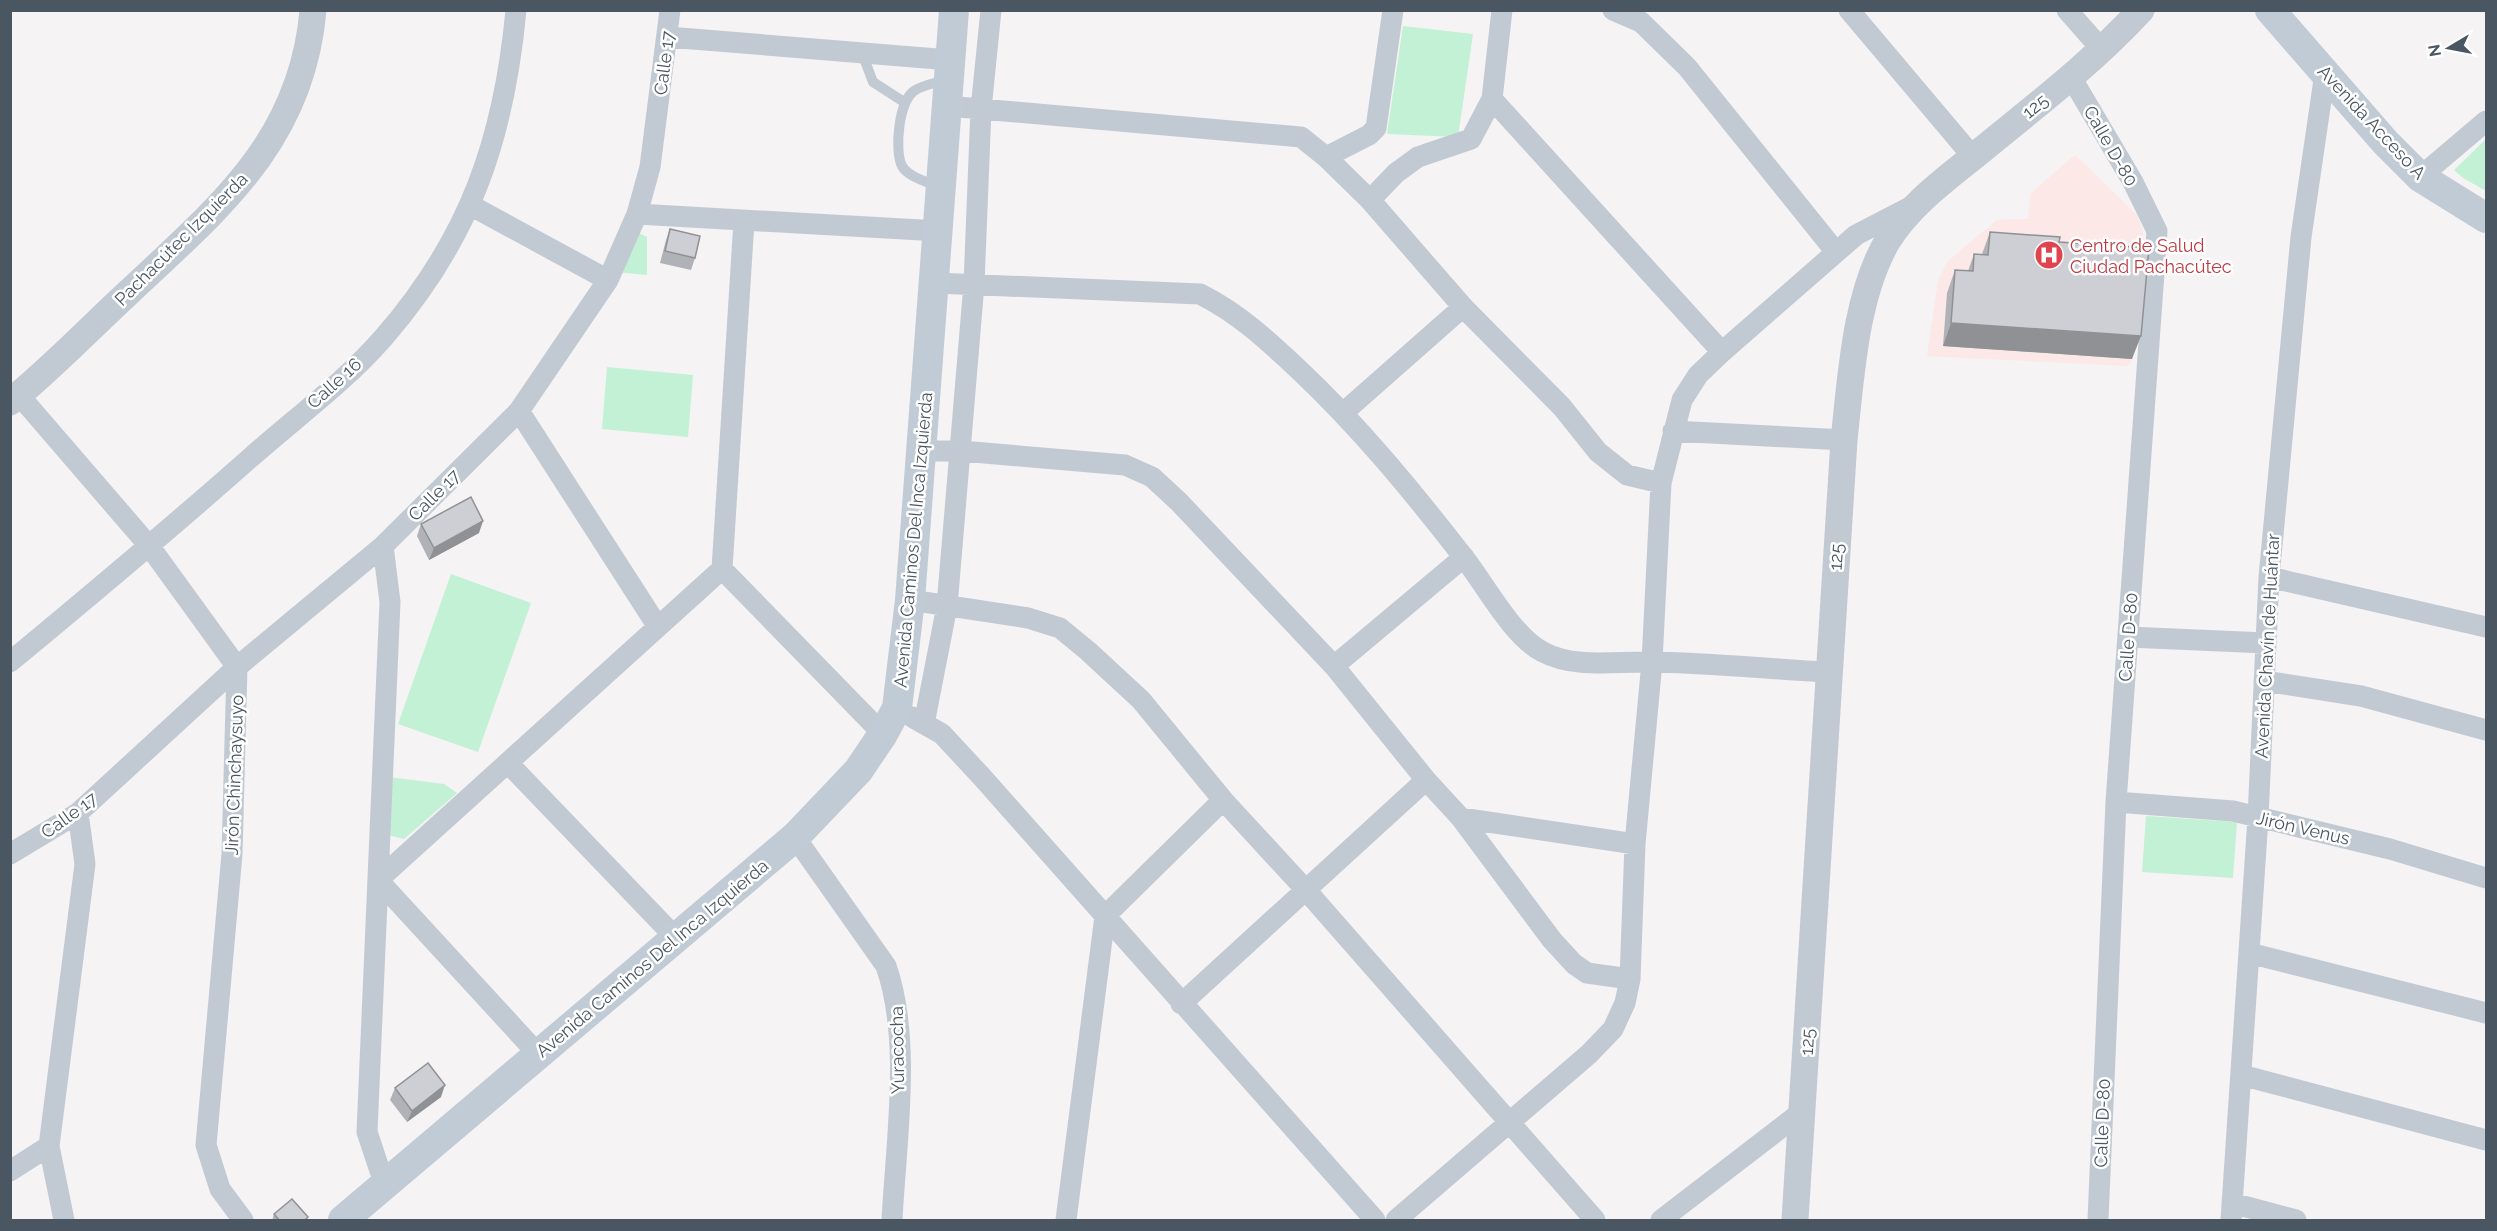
<svg xmlns="http://www.w3.org/2000/svg" width="2497" height="1231" font-family="Raleway,sans-serif">
  <rect width="100%" height="100%" fill="#f5f3f3"/>
  <path fill="#fce8e6" d="M2075 155 2137 215 2143 232 2144 249 2132 359 2128 366 1927 356 1938 281 1947 262 1997 220 2028 219 2031 193Z"/>
  <path fill="#c3f1d5" d="M1403 26 1473 34 1458 137 1387 134Z
    M2486 139V191L2463 178 2454 170Z
    M637 232 647 237V275L616 272Z
    M607 367 693 375 688 437 602 429Z
    M451 574 531 603 478 752 398 724Z
    M389 777 444 784 457 793 404 839 384 834Z
    M2146 816 2237 822 2233 878 2142 872Z"/>
  <g fill="none" stroke-linecap="round" stroke-linejoin="round">
    <path stroke="#c1cad2" stroke-width="10" d="M862 53 873 82 904 102
      M939 187C928 182 908 177 902 166 894 150 899 101 914 91 922 85 936 83 945 80"/>
    <path stroke="#c1cad2" stroke-width="21" d="M1502 10 1492 99 1722 352
      M1613 10 1641 22 1687 67 1836 252
      M1849 10 1973 157
      M2067 10 2103 51
      M668 37 950 60
      M2071 77 2133 182 2157 231 2116 802 2098 1220
      M947 106 1301 137 1326 157 1370 200 1463 307 1562 407 1598 452 1627 475 1661 483
      M1326 157 1369 135 1376 128 1393 10
      M2420 177 2486 121
      M1370 200 1396 173 1418 157 1471 139 1492 99
      M470 205 608 280
      M637 214 939 231
      M935 283 1200 294C1238 313 1266 339 1297 368 1359 426 1413 492 1465 559 1486 586 1513 637 1543 652 1575 669 1616 661 1651 662 1710 663 1769 669 1828 672
      M19 395 150 547 237 667 232 854 206 1145 220 1189 243 1220
      M519 411 658 627
      M1344 412 1463 307
      M1673 431 1844 440
      M922 451H961L1125 465 1152 477 1179 502 1334 666 1426 780 1461 818 1552 940 1574 964 1587 973 1630 979
      M383 546 390 602 367 1132 380 1171 389 1180
      M722 569 883 734
      M2269 577 2486 627
      M910 600 1028 618 1060 628 1088 651 1141 700 1223 800 1305 889 1595 1220
      M2128 637 2266 643
      M10 662C91 595 171 528 249 459 294 419 345 382 384 337 470 238 504 139 516 10
      M1334 666 1464 557
      M2264 681 2361 696 2486 730
      M912 717 942 734 982 777 1375 1220
      M924 724 947 606 974 284 981 109 991 10
      M508 763 676 938
      M2116 802 2233 811 2390 849 2486 878
      M1461 818 1635 844
      M795 837 886 966C912 1040 896 1141 892 1220
      M10 854 78 813 237 667 383 546 519 411 608 280 637 214 650 167 670 10
      M2249 953 2486 1013
      M1181 1004 1426 780
      M538 1054 378 880 722 569 744 221
      M2241 1075 2486 1140
      M10 1171 49 1146
      M2232 1203 2296 1220
      M64 1220 49 1146 85 864 78 813
      M1066 1220 1105 916 1223 800
      M1396 1220 1589 1054 1613 1029 1625 1003 1630 979 1635 844 1652 662 1661 483 1682 400 1698 375 1722 352 1856 235 1912 206
      M1661 1220 1804 1110
      M2231 1220 2258 818 2269 577 2301 237 2325 73"/>
    <path stroke="#c1cad2" stroke-width="27" d="M10 402C52 368 89 329 128 293 217 209 302 142 313 10
      M1795 1220 1844 440C1851 377 1855 296 1888 240 1911 203 1950 176 1983 149 2038 104 2093 62 2141 10"/>
    <path stroke="#c1cbd6" stroke-width="30" d="M2270 10 2386 143 2420 177 2486 218
      M343 1220 795 837 858 771 883 734 897 708 910 600 954 10"/>
  </g>
  <path fill="#b0b2b7" d="M670 229 695 258 691 270 660 263 666 240Z
    M1990 232 2059 242 2132 359 1943 346 1947 293 1955 270 1968 271 1974 254H1982Z
    M421 524 479 533 429 560 417 536Z
    M395 1088 441 1097 407 1122 390 1100Z
    M274 1214 307 1221H272Z"/>
  <path fill="#909195" d="M1951 323 2141 336 2132 359 1943 346Z
    M483 521 479 533 429 560 434 548Z
    M445 1085 441 1097 407 1122 412 1111Z"/>
  <path fill="#cdcfd5" stroke="#909195" stroke-width="1.5" d="M670 229 700 236 695 258 665 251Z
    M1990 232 2060 237 2059 242 2149 248 2141 336 1951 323 1955 270 1973 271 1974 254 1988 255Z
    M471 497 483 521 434 548 421 524Z
    M428 1063 445 1085 412 1111 395 1088Z
    M292 1199 308 1217 304 1221H280L274 1214Z"/>
  <defs>
    <g id="hospital-disc" transform="scale(1.5)"><circle r="9.5" fill="#e0444e" stroke="#fff"/><path d="M-5-5h3v3.5h4V-5h3V5h-3V1.5h-4V5h-3Z" fill="#fff"/></g>
  </defs>
  <g fill-rule="evenodd">
    <use href="#hospital-disc" x="2049" y="255"/>
  </g>
  <g text-anchor="middle" dominant-baseline="central" stroke-width="5" stroke-linejoin="round" paint-order="stroke">
    <g font-size="18" fill="#4a5661" stroke="#fff">
      <text transform="translate(664 63) rotate(-83)">Calle 17</text>
      <text transform="translate(2035 106) rotate(-39)">125</text>
      <text transform="translate(2372 122) rotate(47)">Avenida Acceso A</text>
      <text transform="translate(2111 146) rotate(60)">Calle D-80</text>
      <text transform="translate(181 239) rotate(-45)">Pachacútec Izquierda</text>
      <text transform="translate(334 383) rotate(-42)">Calle 16</text>
      <text transform="translate(434 495) rotate(-45)">Calle 17</text>
      <text transform="translate(913 540) rotate(-85)">Avenida Caminos Del Inca Izquierda</text>
      <text transform="translate(1836 557) rotate(-86)">125</text>
      <text transform="translate(2128 637) rotate(-86)">Calle D-80</text>
      <text transform="translate(2267 646) rotate(-87)">Avenida Chavín de Huántar</text>
      <text transform="translate(234 775) rotate(-88)">Jirón Chinchaysuyo</text>
      <text transform="translate(69 815) rotate(-36)">Calle 17</text>
      <text transform="translate(2303 828) rotate(13)">Jirón Venus</text>
      <text transform="translate(652 958) rotate(-40)">Avenida Caminos Del Inca Izquierda</text>
      <text transform="translate(1807 1042) rotate(-87)">125</text>
      <text transform="translate(897 1050) rotate(-91)">Yuracocha</text>
      <text transform="translate(2102 1123) rotate(-88)">Calle D-80</text>
    </g>
    <g font-size="18" fill="#be3a42" stroke="#fff" text-anchor="start">
      <text x="2070" y="245">Centro de Salud<tspan x="2070" dy="21">Ciudad Pachacútec</tspan></text>
    </g>
  </g>
  <rect width="2497" height="1231" fill="none" stroke="#4a5661" stroke-width="24"/>
  <g transform="translate(2449 48) rotate(260)" stroke="#ffffff" stroke-width="4.5" paint-order="stroke">
  <path d="M0-4.5L10 22L0 15L-10 22Z" fill="#4a5661"/>
  <text y="-9" font-size="16" font-weight="bold" text-anchor="middle" fill="#4a5661">N</text>
  </g>
</svg>
